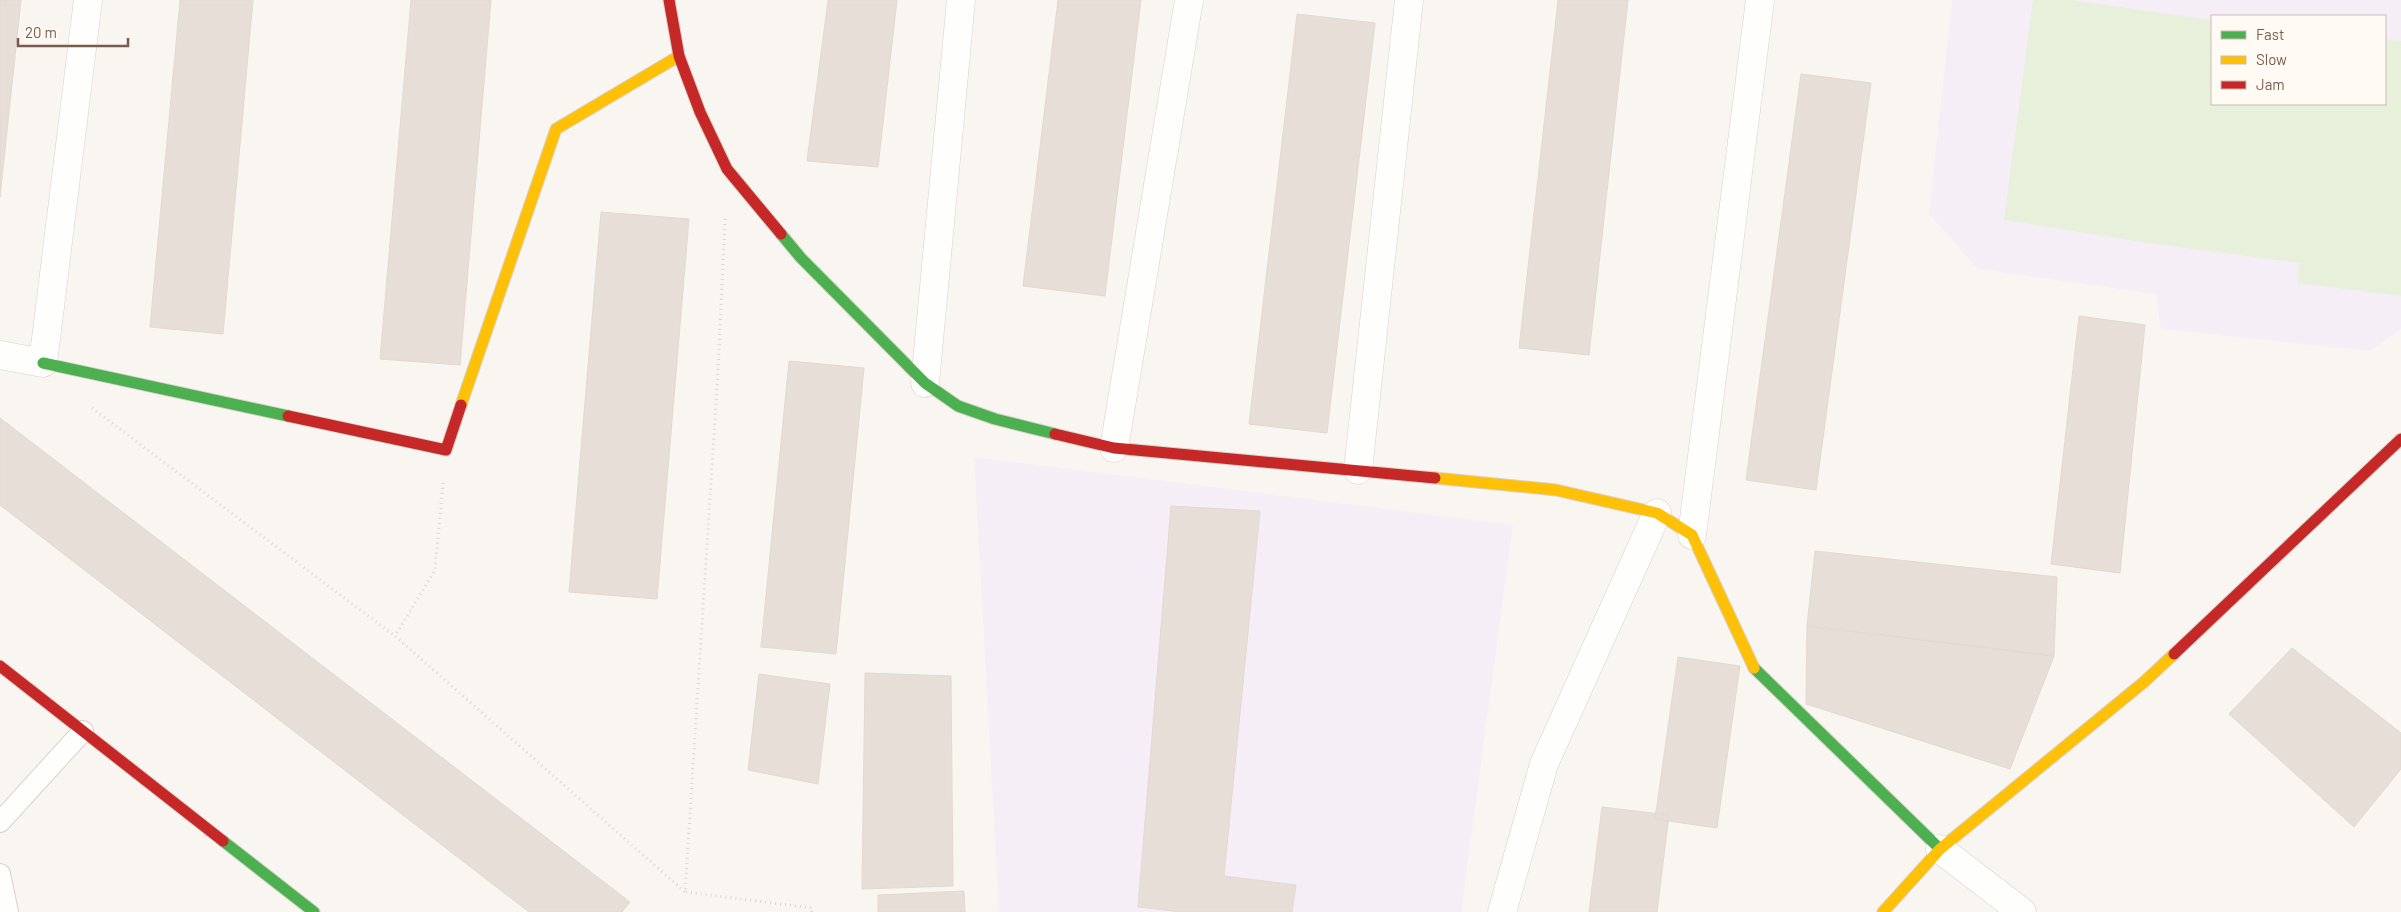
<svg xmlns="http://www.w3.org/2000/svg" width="2401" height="912" font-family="Barlow,sans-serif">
  <rect width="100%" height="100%" fill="#f9f5f0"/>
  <path fill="#f6eef6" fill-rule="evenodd" d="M1952 0H2401V329L2370 351 2161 329 2156 294 1978 269 1929 214ZM2212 16H2385V104H2212Z
    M974 457 1513 525 1461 912H999Z"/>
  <path fill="#e7f0db" d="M2033 0H2070L2212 20V104H2385V39L2401 41V296L2297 283 2299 263 2148 243 2004 220Z"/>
  <path fill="#e6ded7" stroke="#e2d8d2" d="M0 0H21L0 197Z
    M180 0H253L223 334 150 327Z
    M411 0H491L460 365 380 359Z
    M828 0H897L878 167 807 161Z
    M1058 0H1141L1105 296 1023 286Z
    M1558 0H1628L1589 355 1519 348Z
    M1297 14 1375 23 1327 433 1249 424Z
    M1801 74 1871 83 1816 490 1746 480Z
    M601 212 689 219 657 599 569 592Z
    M2079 316 2145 325 2120 573 2051 564Z
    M789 361 864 368 836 654 761 647Z
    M0 418 630 902 622 912H529L0 505Z
    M1171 506 1260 511 1224 876 1296 885 1292 912H1182L1138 907Z
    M1815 551 2057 577 2054 656 1807 626Z
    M1807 626 2054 656 2010 769 1806 704Z
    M2292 648 2401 733V769L2354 827 2229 714Z
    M1678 657 1740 666 1717 828 1655 819Z
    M865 673 951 676 953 886 862 889Z
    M759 674 830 684 818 784 748 770Z
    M1602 807 1669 815 1657 912H1589Z
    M964 891 965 912H878V895Z"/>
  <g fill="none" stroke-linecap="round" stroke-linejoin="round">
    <g stroke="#d7d1cb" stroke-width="22">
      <path id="lane" d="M0 822 83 731
        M0 874 8 912"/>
    </g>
    <g stroke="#d7d1cb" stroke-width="29">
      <path id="street" d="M0 355 43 363 88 0
        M925 383 961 0
        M1114 448 1189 0
        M1358 470 1409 0
        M1692 535 1760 0
        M1940 849 2022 912
        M1502 912 1544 764 1657 513"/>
    </g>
    <g stroke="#d9d2cb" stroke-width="13">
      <path id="fast" d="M781 234 801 258 925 383 958 406 995 419 1055 434
        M43 363 288 416
        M1754 668 1940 849
        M223 841 314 912"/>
    </g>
    <g stroke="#d9d2cb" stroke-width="13">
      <path id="slow" d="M461 405 556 129 679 56
        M1435 478 1556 490 1657 513 1692 535 1754 668
        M1883 912 1940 849 2144 682 2174 654"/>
    </g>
    <g stroke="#d9d2cb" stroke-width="13">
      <path id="jam" d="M669 0 679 56 700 112 727 169 781 234
        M288 416 446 450 461 405
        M1055 434 1114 448 1435 478
        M2174 654 2401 439
        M0 666 223 841"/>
    </g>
    <path stroke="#dcd5d0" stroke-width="3" stroke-dasharray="1 4" stroke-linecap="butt" d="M725 219 718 371 685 892 812 908V912
      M92 408 395 636
      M443 483 435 570 395 636 685 892"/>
    <use href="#lane" stroke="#fefefd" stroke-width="20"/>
    <use href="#street" stroke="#fefefd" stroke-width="28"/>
    <use href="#fast" stroke="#4caf50" stroke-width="11"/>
    <use href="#slow" stroke="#ffc107" stroke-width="11"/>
    <use href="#jam" stroke="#c62828" stroke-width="11"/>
  </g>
  <rect x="2211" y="15" width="175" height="90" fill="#fffaf3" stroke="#cabbb1"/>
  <rect x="2221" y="31" width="25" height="8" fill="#4caf50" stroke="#cabbb1"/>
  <text x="2256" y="40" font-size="15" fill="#7a5c4d">Fast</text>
  <rect x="2221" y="56" width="25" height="8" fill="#ffc107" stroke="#cabbb1"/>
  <text x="2256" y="65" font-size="15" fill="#7a5c4d">Slow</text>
  <rect x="2221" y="81" width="25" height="8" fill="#c62828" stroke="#cabbb1"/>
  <text x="2256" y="90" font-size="15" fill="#7a5c4d">Jam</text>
  <path d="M18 38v8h110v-8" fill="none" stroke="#7a5c4d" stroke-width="2.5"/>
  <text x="25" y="38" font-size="15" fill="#7a5c4d" stroke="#fffaf3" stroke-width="4" paint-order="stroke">20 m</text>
</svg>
